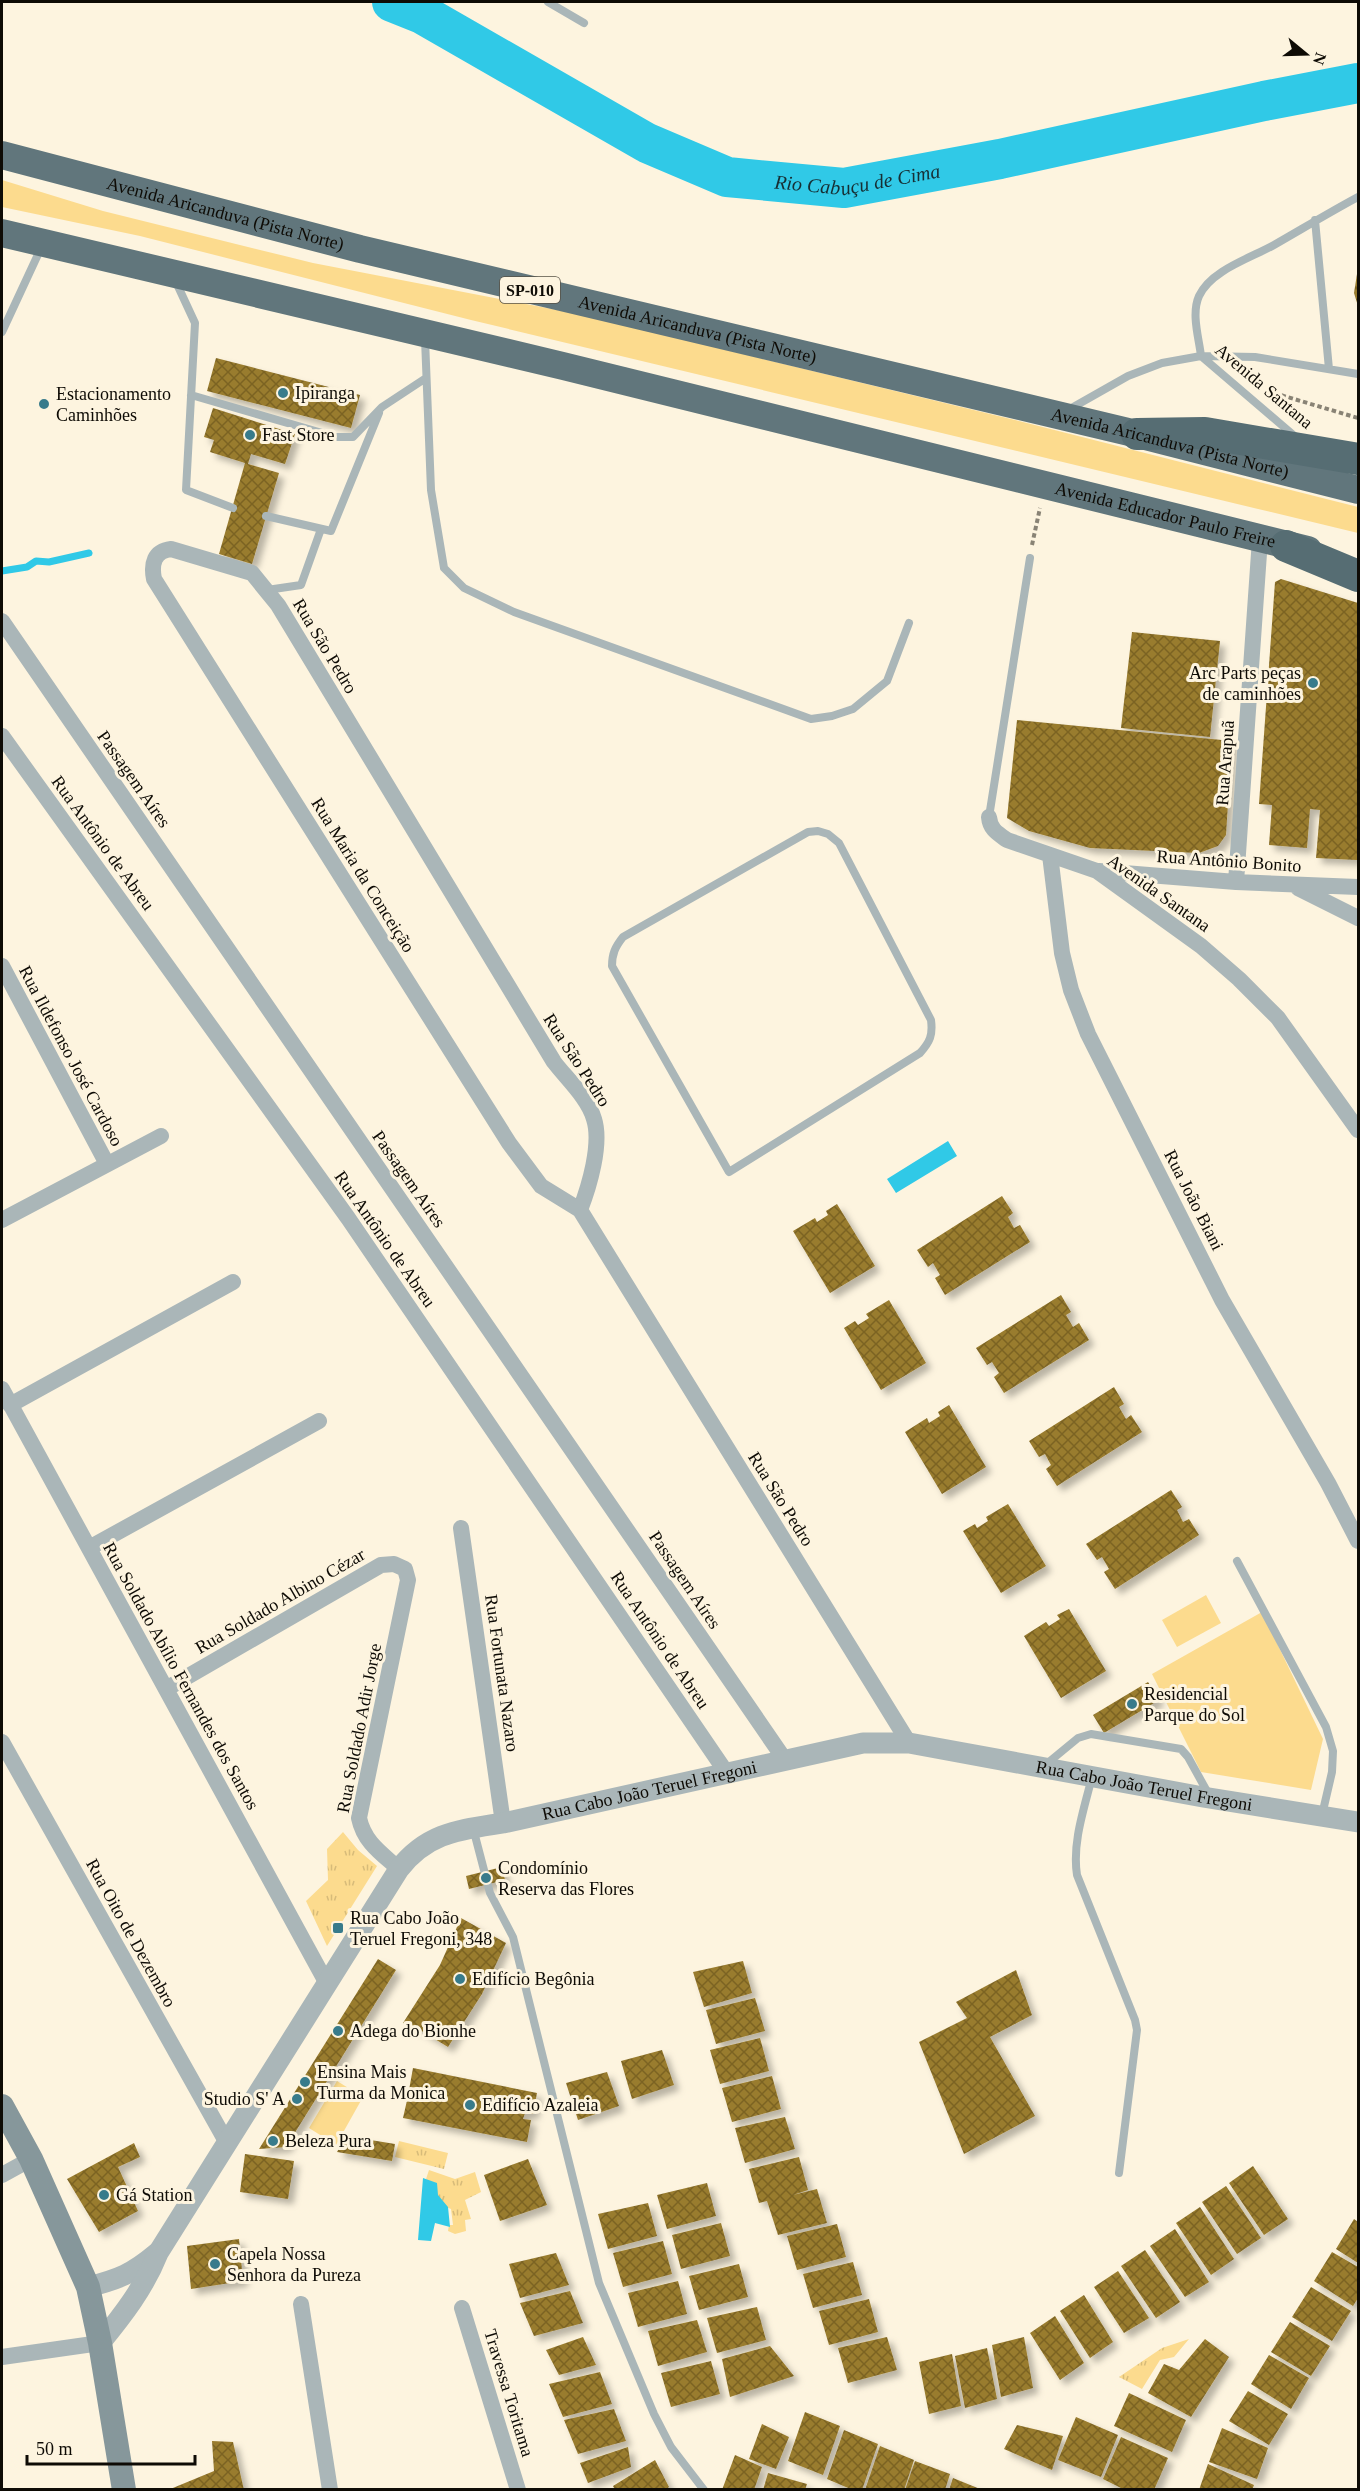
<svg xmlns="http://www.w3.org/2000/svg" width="1360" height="2491" font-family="Georgia,serif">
  <defs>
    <pattern id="park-tufts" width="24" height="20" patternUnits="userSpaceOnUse" patternTransform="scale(1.5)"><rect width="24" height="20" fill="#fcdb8e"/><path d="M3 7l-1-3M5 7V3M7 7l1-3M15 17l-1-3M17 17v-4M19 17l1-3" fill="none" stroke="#d7bb79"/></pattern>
    <pattern id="building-cross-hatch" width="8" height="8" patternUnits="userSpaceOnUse" patternTransform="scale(1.5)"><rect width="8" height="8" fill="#997b2d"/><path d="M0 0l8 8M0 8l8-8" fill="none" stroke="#7b6324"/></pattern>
    <filter id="shadow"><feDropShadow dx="5.5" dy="5.5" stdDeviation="3" flood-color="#0004"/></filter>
  </defs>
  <rect width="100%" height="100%" fill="#fdf4df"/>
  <path fill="#fcdb8e" d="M2 180 103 211 313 263 578 314 1015 420 1358 507V533L471 320 140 236 2 207Z
    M1206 1595 1221 1623 1177 1647 1162 1620Z
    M1262 1612 1323 1739 1311 1790 1201 1772 1152 1674Z
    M337 2081 363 2097 336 2145 309 2128Z"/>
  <path fill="url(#park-tufts)" d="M343 1832 358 1850 377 1866 327 1946 306 1901 328 1880 327 1849Z
    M399 2141 448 2153 444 2169 395 2157Z
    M429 2170 455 2179 475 2172 481 2192 465 2200 471 2219 465 2220 466 2231 455 2234 448 2231 449 2225H453L451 2209 446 2207 426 2179Z
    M1189 2339 1174 2357 1160 2360 1142 2389 1119 2377 1162 2348Z"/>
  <path fill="#30c9e7" d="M948 1141 957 1156 896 1193 887 1179Z
    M423 2178 437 2183 438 2195 448 2207 450 2227 435 2223 431 2241 418 2240Z"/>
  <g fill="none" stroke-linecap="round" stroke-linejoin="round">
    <path stroke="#30c9e7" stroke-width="7" d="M2 571 27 567 36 561 49 562 89 553"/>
    <path stroke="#30c9e7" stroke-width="40" id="s1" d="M392 2 422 14 647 143 727 177 844 188 1000 159 1264 101 1358 83"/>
  </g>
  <path fill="url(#building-cross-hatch)" filter="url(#shadow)" d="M1357 274H1358V306L1354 293Z
    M216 358 360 395 351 428 207 391Z
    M213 408 295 434 285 464 251 454 248 464 279 473 252 564 219 554 245 463 210 452 214 440 204 437Z
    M1281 579 1358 603 1357 860 1316 858 1320 810 1310 809 1307 848 1269 845 1272 805 1259 804 1275 582Z
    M1132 632 1220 641 1210 737 1121 728Z
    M1017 720 1232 741 1226 835 1218 846 1199 853 1090 848 1029 831 1007 818Z
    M1002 1196 1013 1213 1008 1217 1014 1228 1020 1225 1030 1242 945 1295 935 1278 940 1275 933 1263 928 1267 917 1250Z
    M837 1204 875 1266 830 1293 793 1231 815 1218 817 1222 828 1215 826 1211Z
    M1061 1295 1071 1312 1066 1315 1073 1327 1079 1323 1089 1340 1004 1393 994 1377 999 1373 992 1362 987 1365 976 1348Z
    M889 1300 926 1363 881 1390 844 1328 855 1321 858 1325 869 1318 866 1314Z
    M1114 1387 1124 1404 1119 1407 1126 1419 1131 1415 1142 1432 1057 1486 1046 1469 1051 1465 1045 1454 1039 1457 1029 1441Z
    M949 1405 986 1467 942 1494 905 1432 927 1418 929 1423 940 1416 938 1412Z
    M1171 1490 1182 1507 1177 1510 1183 1522 1189 1519 1199 1535 1115 1589 1104 1572 1109 1569 1102 1557 1097 1560 1086 1544Z
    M1008 1504 1046 1566 1001 1593 963 1531 975 1524 977 1528 988 1521 986 1517Z
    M1069 1609 1106 1671 1061 1698 1024 1636 1046 1622 1049 1626 1060 1619 1057 1615Z
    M1148 1682 1159 1700 1104 1733 1093 1715Z
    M502 1867 505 1880 469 1889 466 1876Z
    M461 1918 506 1943 482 1994 448 2047 420 2030 403 2023 440 1965Z
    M378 1959 396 1970 286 2147 259 2149Z
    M743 1961 752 1993 704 2007 693 1972Z
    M1016 1970 1032 2015 990 2037 1035 2116 964 2154 919 2042 967 2018 956 2002Z
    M755 1998 765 2031 716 2044 706 2010Z
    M760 2038 769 2071 720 2084 710 2050Z
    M662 2050 674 2085 632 2099 621 2061Z
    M413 2068 537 2093 533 2114 525 2113 523 2119 531 2120 527 2142 403 2118 408 2096 415 2098 416 2091 409 2090Z
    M607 2072 619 2106 578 2120 566 2083Z
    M772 2076 781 2109 732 2122 722 2088Z
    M785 2117 795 2149 745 2163 735 2128Z
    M346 2136 395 2144 392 2161 337 2152Z
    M134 2143 140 2157 118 2167 138 2211 99 2232 67 2179Z
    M245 2154 294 2161 288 2199 240 2192Z
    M799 2157 808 2190 793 2195 817 2189 827 2223 778 2235 767 2201 759 2203 749 2169Z
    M528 2159 547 2205 500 2221 484 2175Z
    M1253 2166 1288 2219 1264 2235 1229 2183Z
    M707 2183 716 2216 667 2229 657 2195Z
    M1226 2186 1261 2238 1237 2254 1202 2202Z
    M648 2203 657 2236 608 2249 598 2214Z
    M1200 2207 1234 2259 1211 2275 1176 2223Z
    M1354 2219 1358 2222V2263L1336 2249Z
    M721 2223 730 2256 681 2269 672 2235Z
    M837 2224 846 2257 797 2270 787 2236Z
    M1175 2229 1209 2282 1185 2297 1150 2246Z
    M239 2239 243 2281 191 2289 187 2246Z
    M663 2241 672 2274 623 2287 613 2253Z
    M1145 2250 1180 2302 1156 2318 1121 2266Z
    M1332 2252 1358 2267V2298L1353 2306 1314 2281Z
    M556 2253 569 2285 520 2298 509 2264Z
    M853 2262 862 2295 813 2308 803 2274Z
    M739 2264 748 2297 699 2310 689 2276Z
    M1118 2271 1149 2318 1124 2333 1094 2287Z
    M678 2281 687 2314 638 2327 628 2293Z
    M1311 2287 1351 2311 1332 2341 1292 2317Z
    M570 2291 583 2323 534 2336 520 2303Z
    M1084 2295 1113 2342 1090 2358 1060 2311Z
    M869 2299 878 2332 829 2345 819 2311Z
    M757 2307 766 2340 717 2353 707 2318Z
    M1055 2316 1084 2363 1060 2380 1030 2333Z
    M697 2320 707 2352 658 2366 648 2331Z
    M1290 2322 1330 2346 1311 2376 1271 2352Z
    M583 2337 596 2365 559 2375 546 2350Z
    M887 2337 897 2370 848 2383 838 2348Z
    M1024 2337 1033 2388 1001 2397 992 2345Z
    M1205 2339 1229 2357 1191 2417 1148 2393 1164 2364 1179 2370Z
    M770 2346 794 2376 730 2397 722 2359Z
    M987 2348 997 2399 965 2408 955 2356Z
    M952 2354 961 2406 929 2414 919 2362Z
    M1269 2355 1309 2378 1291 2409 1251 2384Z
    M711 2361 720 2394 671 2407 661 2373Z
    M600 2372 612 2404 563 2417 549 2384Z
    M1248 2391 1288 2414 1269 2445 1229 2421Z
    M1129 2393 1186 2420 1172 2452 1114 2426Z
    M614 2409 626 2441 578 2454 564 2420Z
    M805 2412 840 2426 823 2475 788 2461Z
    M1076 2417 1118 2435 1101 2477 1058 2460Z
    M762 2424 789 2437 776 2469 749 2459Z
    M1017 2425 1063 2436 1052 2470 1004 2449Z
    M1222 2428 1268 2448 1257 2479 1209 2462Z
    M844 2430 878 2444 862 2490H853L827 2479Z
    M1121 2437 1168 2458 1154 2490H1125L1103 2479Z
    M212 2441 233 2442 244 2490H168L214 2471Z
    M880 2446 914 2460 904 2490H865Z
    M628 2447 631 2467 588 2483 580 2463Z
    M735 2455 762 2467 754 2490H722Z
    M655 2460 669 2487 665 2490H615L613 2486Z
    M915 2461 950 2474 945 2490H905Z
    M1208 2464 1254 2485 1252 2490H1199Z
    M768 2473 807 2484 805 2490H763Z
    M953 2478 980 2489V2490H949Z"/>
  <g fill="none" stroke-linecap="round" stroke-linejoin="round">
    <path stroke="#898375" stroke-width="4" stroke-dasharray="4.5 3" stroke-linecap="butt" d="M1267 391 1358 418
      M1032 545 1040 508"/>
    <path stroke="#aab6b8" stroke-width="8" d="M548 2 584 23
      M1358 197C1330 212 1302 229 1274 245 1251 258 1211 270 1199 296 1191 314 1199 338 1201 356L1255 357 1358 374
      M1315 220 1329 369
      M176 282 195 323 186 490 233 508
      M2 332 41 248
      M425 339 431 490 444 568 464 588 514 612 811 719 832 716 853 709 887 681 909 623
      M191 395 336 437H353L382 407 426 378
      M1068 410 1128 376 1162 363 1201 356 1298 439
      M266 516 331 531 379 413
      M267 590 301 585 321 529
      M989 817 1030 558
      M818 831 828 834 839 843 931 1020C933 1035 930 1042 920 1053L729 1172 612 966C612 954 615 947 623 937L808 832Z
      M1237 1561 1326 1727 1333 1751 1332 1772 1322 1815
      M1044 1766 1078 1738 1091 1734 1181 1749 1188 1757 1209 1795
      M1092 1777C1084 1809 1072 1843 1077 1875L1135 2020 1137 2030 1119 2173
      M473 1828 490 1893 513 1937 599 2283 654 2414 671 2447 704 2490"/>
    <path stroke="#aab6b8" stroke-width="16" d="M2 621 785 1760
      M2 736 348 1218 726 1772
      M989 817C990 829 997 833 1007 840L1097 871 1201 946 1239 979 1278 1018 1358 1130
      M1050 855 1062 953 1071 990 1088 1034 1222 1300 1328 1483 1358 1541
      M1099 871 1236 882 1358 887
      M1236 882 1260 539
      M1298 888 1358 918
      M2 966 107 1164
      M580 1210C589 1187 602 1144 594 1119 588 1098 567 1079 554 1062L278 605 252 573 171 549C154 551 151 564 154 579L509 1143 541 1186 580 1210 909 1743
      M2 1220 161 1136
      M2 1389 326 1982
      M10 1405 233 1282
      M461 1528 503 1823
      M89 1548 319 1421
      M166 1689 381 1565 394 1564 405 1569 408 1580 359 1818C364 1842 381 1853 399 1869
      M2 1742 227 2143
      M2 2175 31 2159
      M301 2304 330 2490
      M462 2308 518 2490
      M2 2357 100 2343"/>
    <g stroke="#aab6b8" stroke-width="21">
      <path d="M88 2287C119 2279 132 2274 157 2253"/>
      <path id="s2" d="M100 2343C123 2315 144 2288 158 2253L399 1869C428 1832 460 1830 503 1823L863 1743H909L1203 1797 1358 1822"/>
    </g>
    <path stroke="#86979b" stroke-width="24" d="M2 2106 31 2159 88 2287 100 2343 124 2490"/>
    <g stroke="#61767c" stroke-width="28">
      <path id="s3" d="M2 155 360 249 1137 434 1358 490"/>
      <path id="s4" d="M2 233 563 366 1308 550"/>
    </g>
    <path stroke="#566d73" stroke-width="32" d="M1137 434 1205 433 1358 459
      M1286 546 1358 576"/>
  </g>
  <g fill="#387b8b" stroke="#fdf4df" stroke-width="2">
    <circle cx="283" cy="393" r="6"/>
    <circle cx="44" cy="404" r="6"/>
    <circle cx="250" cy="435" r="6"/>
    <circle cx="1313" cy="683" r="6"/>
    <circle cx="1132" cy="1704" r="6"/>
    <circle cx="486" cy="1878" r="6"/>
    <rect x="332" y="1922" width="12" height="12" rx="3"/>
    <circle cx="460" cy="1979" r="6"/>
    <circle cx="338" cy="2031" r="6"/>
    <circle cx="305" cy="2082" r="6"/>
    <circle cx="297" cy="2099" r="6"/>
    <circle cx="470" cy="2105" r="6"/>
    <circle cx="273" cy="2141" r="6"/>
    <circle cx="104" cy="2195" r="6"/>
    <circle cx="215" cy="2264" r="6"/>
  </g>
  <g text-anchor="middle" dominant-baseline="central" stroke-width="6" stroke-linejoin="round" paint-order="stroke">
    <rect fill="#fdf4df" stroke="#565146" stroke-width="1.5" x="500" y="277" width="60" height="26" rx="4.5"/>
    <g font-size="16" font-weight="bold" fill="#0e0b05">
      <text x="530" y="290">SP-010</text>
    </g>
    <g font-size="18" fill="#0e0b05" stroke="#fdf4df">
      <text stroke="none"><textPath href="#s3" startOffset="231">Avenida Aricanduva (Pista Norte)</textPath></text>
      <text stroke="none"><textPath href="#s3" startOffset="717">Avenida Aricanduva (Pista Norte)</textPath></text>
      <text transform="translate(1264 386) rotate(40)">Avenida Santana</text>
      <text stroke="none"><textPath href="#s3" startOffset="1203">Avenida Aricanduva (Pista Norte)</textPath></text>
      <text stroke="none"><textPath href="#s4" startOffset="1197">Avenida Educador Paulo Freire</textPath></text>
      <text transform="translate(325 646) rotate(59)">Rua São Pedro</text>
      <text transform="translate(1225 763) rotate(-86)">Rua Arapuã</text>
      <text transform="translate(134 779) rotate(55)">Passagem Aíres</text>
      <text transform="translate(103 843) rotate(54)">Rua Antônio de Abreu</text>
      <text transform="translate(1229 861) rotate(4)">Rua Antônio Bonito</text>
      <text transform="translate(363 875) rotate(58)">Rua Maria da Conceição</text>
      <text transform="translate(1159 893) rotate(35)">Avenida Santana</text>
      <text transform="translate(71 1056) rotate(62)">Rua Ildefonso José Cardoso</text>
      <text transform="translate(577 1060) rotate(57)">Rua São Pedro</text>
      <text transform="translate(409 1179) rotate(55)">Passagem Aíres</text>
      <text transform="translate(1194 1200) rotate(63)">Rua João Biani</text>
      <text transform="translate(385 1239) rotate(55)">Rua Antônio de Abreu</text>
      <text transform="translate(781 1499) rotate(58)">Rua São Pedro</text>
      <text transform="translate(685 1580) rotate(56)">Passagem Aíres</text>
      <text transform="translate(280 1601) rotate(-30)">Rua Soldado Albino Cézar</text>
      <text transform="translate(660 1640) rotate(56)">Rua Antônio de Abreu</text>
      <text transform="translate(502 1673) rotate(82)">Rua Fortunata Nazaro</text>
      <text transform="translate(181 1676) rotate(61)">Rua Soldado Abílio Fernandes dos Santos</text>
      <text transform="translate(359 1728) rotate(-79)">Rua Soldado Adir Jorge</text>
      <text stroke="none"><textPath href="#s2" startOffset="1332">Rua Cabo João Teruel Fregoni</textPath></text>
      <text stroke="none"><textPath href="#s2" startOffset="828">Rua Cabo João Teruel Fregoni</textPath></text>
      <text transform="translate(131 1933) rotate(61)">Rua Oito de Dezembro</text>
      <text transform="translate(509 2393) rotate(73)">Travessa Toritama</text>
    </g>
    <g font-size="18" fill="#0e0b05" stroke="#fdf4df" text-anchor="start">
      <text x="295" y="393">Ipiranga</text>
      <text x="56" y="394">Estacionamento<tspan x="56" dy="21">Caminhões</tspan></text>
      <text x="262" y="435">Fast Store</text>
      <text x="1301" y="673" text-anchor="end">Arc Parts peças<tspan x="1301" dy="21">de caminhões</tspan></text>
      <text x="1144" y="1694">Residencial<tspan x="1144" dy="21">Parque do Sol</tspan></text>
      <text x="498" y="1868">Condomínio<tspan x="498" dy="21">Reserva das Flores</tspan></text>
      <text x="350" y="1918">Rua Cabo João<tspan x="350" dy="21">Teruel Fregoni, 348</tspan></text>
      <text x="472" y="1979">Edifício Begônia</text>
      <text x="350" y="2031">Adega do Bionhe</text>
      <text x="317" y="2072">Ensina Mais<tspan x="317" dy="21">Turma da Monica</tspan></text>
      <text x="285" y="2099" text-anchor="end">Studio S' A</text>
      <text x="482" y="2105">Edifício Azaleia</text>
      <text x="285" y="2141">Beleza Pura</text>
      <text x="116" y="2195">Gá Station</text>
      <text x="227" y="2254">Capela Nossa<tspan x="227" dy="21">Senhora da Pureza</tspan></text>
    </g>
    <g font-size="20" font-style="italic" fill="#172f34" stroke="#fdf4df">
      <text stroke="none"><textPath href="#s1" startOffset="510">Rio Cabuçu de Cima</textPath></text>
    </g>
  </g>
  <rect width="1360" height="2491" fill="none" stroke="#0e0b05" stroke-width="6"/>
  <g transform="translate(1306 54) rotate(109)" stroke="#fdf4df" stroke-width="4.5" paint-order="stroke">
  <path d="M0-4.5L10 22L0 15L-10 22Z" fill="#0e0b05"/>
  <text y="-9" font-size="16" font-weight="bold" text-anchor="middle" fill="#0e0b05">N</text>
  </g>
  <path d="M27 2455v9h168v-9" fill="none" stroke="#0e0b05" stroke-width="3"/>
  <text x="36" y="2455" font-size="18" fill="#0e0b05" stroke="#fdf4df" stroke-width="4.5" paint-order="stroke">50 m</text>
</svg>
